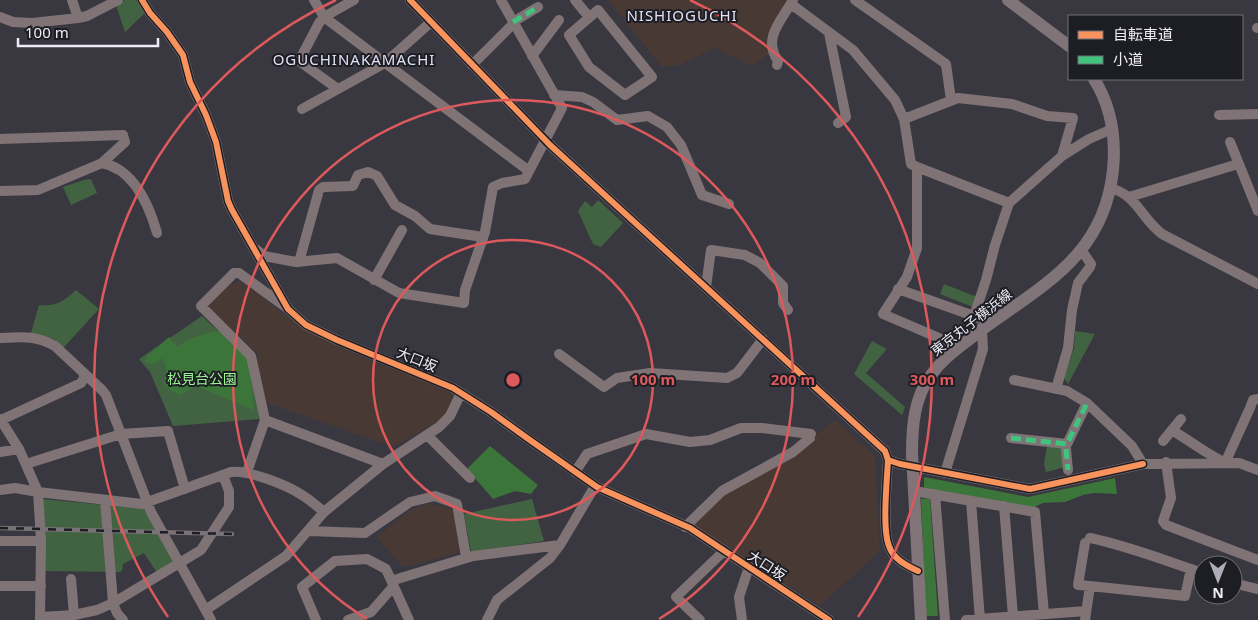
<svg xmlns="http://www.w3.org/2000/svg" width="1258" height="620" font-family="'Noto Sans','Noto Sans JP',sans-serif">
  <rect width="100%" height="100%" fill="#393840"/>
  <path fill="#493934" d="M608 0H790L771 53 753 66 715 48 679 65 662 67Z
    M241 280 302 328 369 360 441 388 456 396 446 416 394 447 264 402 257 364 258 354 207 305 230 282 234 285Z
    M835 420 875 456 880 551 820 606 693 524 722 493 777 466Z
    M431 504 450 508 455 513 460 552 410 566H402L377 537 410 510 423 505Z"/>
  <path fill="#426341" d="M125 0H136L145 13 125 32 116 5Z
    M91 179 97 193 71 205 63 187 84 180Z
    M598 200 623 223 601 247 593 244 578 211 585 201 592 207Z
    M944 284 977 297 973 307 940 294Z
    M76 290 99 309 63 348 54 339 31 333 39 305C56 307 64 301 76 290Z
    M202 316 249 359 260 419 173 426 150 372 139 359Z
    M1075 331 1095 334 1068 384 1064 378 1074 348Z
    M872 341 887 349 866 373 905 407 902 415 854 374Z
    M1047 446 1065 448V467L1046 472 1044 464Z
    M42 499 147 509 175 562 157 573 144 553 123 564 122 571 119 572 45 571Z
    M532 499 544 541 471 552 464 514Z"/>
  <path fill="#3c753a" d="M221 331 249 359 254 410 196 386 179 395 164 386 167 371 163 358 153 364 145 362 146 357 169 337 177 347C192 337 204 333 221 331Z
    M490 446 538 485 531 494 515 491 493 499 467 469Z
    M924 477 1028 497 1115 478 1117 494 1094 493 1083 495 1065 502 1043 503 1030 509 924 490Z
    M930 498 938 616H926L921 499Z"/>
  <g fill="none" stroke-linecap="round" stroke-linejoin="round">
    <path stroke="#807376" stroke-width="10" d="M72 0 78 18
      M142 0 150 13 167 32 183 55 190 82 206 115 216 142 228 201 232 210 288 309 306 325 337 340 453 388 491 412 527 438 597 487 690 528 829 620
      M314 0 324 17 529 171
      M410 0 550 145 885 451 888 460C887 480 882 529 889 546 893 559 907 566 918 571
      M575 0 589 17
      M855 0 946 64 951 100
      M791 4 853 50 895 100 904 119 911 164 917 167V248L907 277 883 314 960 347
      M598 10 652 77 625 95 589 67 569 35Z
      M0 17 13 22 32 23 78 18 87 16 118 0
      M513 22 538 7
      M1257 28H1258
      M829 33 846 117 838 123
      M532 56 559 20
      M472 65 514 23
      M777 65 778 61C762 38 782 20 793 0
      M338 89 299 61 319 23 324 17 354 0
      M554 95 582 97 593 102 617 120 648 116 667 127 681 145 702 195 729 204
      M302 109 385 63 431 22
      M1219 115 1258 114
      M904 119 958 98 1012 104 1047 116 1073 118 1062 156 1089 139 1112 129
      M0 139 123 135 125 142 102 163 38 190 0 191
      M1230 142 1258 211
      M102 163C134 169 149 205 157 233
      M917 167 1009 203
      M1110 188C1136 194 1142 219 1162 234L1258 284
      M1129 197 1238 164
      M257 250 264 256 296 262 337 258 399 293 464 303 465 290 485 232 493 187 502 183 525 179 562 108 501 0
      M299 262 319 190 323 187 353 186 358 175 368 172 377 176 395 205 415 216 430 229 483 237
      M374 280 402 230
      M706 287 711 250 745 255 760 263 783 286V303L788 310
      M898 289 974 316 983 320 982 330 983 349 945 473
      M287 308 239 273H234L201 306 251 356 265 420 383 464
      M974 316 986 280 995 245 1009 203 1062 156
      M0 338C22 337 35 335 55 346L102 390 106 395 151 512 211 620
      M559 354 604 387 617 378 650 373 727 378 737 373 763 339
      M1014 380 1067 391 1087 403 1132 446 1143 464
      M1056 389 1068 348 1072 310 1078 283 1090 267 1091 264 1082 251
      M0 419 19 449 38 492 41 541 40 620
      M1 420 81 383 86 375
      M1172 430 1206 452 1225 463 1250 408 1253 400 1258 399
      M427 435 470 478
      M1011 438 1067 444 1087 403
      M1163 441 1181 419
      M1066 449 1068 470
      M0 452 19 449
      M888 460 900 464 1030 489 1143 464 1239 463 1258 470
      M1166 462 1171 498 1163 521 1166 525 1258 560
      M26 464 121 434 168 431 185 489
      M247 472 265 420
      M575 472 587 454 646 434 690 442 710 440 741 428H762L811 434
      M0 490 15 488 38 492 142 504 231 472C249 470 287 485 302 495 310 500 317 506 324 512
      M914 491 1035 512 1044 614
      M935 494 945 620
      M105 500 113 603 117 613 123 620
      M971 501 980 620
      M1004 506 1013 616
      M685 527 722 491 793 452 810 438
      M308 531 365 533 410 502 435 496 457 504 466 557
      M1090 538C1129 546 1166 561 1203 573
      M0 541H41
      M1085 543 1078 585 1090 586 1085 620
      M71 579 74 615
      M1233 583 1257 589
      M0 586H41
      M1090 586 1185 596 1191 569
      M207 609 286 556 324 512 383 464 439 427 450 416 461 393
      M41 617 74 615 97 610 113 603 201 550 229 507V491L223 475
      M316 620 302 587 335 561 367 559 386 569 409 620
      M348 620 371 612 392 588 394 580 473 556 560 545
      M487 620 497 600 550 558 560 545 595 486
      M700 620 676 597 724 551
      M742 620 739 597 749 567
      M966 620 1086 611"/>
    <path stroke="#807478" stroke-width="12" d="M1008 0 1069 46
      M912 454C912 426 914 398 931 375 943 358 960 347 976 334 1039 287 1104 258 1113 170 1116 139 1111 106 1094 79
      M914 491 921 620"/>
    <g stroke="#797276" stroke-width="4.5">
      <path id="rail" d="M0 528 232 534"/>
    </g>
    <use href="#rail" stroke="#1d1d24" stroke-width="2.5" stroke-dasharray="8" stroke-linecap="butt"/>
    <path stroke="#807478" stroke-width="12" d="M912 454 914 491"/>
    <path stroke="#40c37c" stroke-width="5" stroke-dasharray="10 5" stroke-linecap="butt" d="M513 22 538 7
      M1011 438 1067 444 1087 403
      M1066 449 1068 470"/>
    <g stroke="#1d1d24" stroke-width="9">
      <path id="cycleway" d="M142 0 150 13 167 32 183 55 190 82 206 115 216 142 228 201 232 210 288 309 306 325 337 340 453 388 491 412 527 438 597 487 690 528 829 620
        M410 0 550 145 885 451 888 460C887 480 882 529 889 546 893 559 907 566 918 571
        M888 460 900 464 1030 489 1143 464"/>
    </g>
    <use href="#cycleway" stroke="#f8935d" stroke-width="6"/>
  </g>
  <g fill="none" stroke="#dc595c" stroke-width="2.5">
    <circle cx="513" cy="380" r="140"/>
    <path d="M367 619A280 280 0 1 1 659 619"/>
    <path d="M168 617A419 419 0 0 1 336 0M690 0A419 419 0 0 1 858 617"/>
  </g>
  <g text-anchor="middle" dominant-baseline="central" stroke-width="4" stroke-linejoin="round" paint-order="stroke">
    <g font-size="14" fill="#eeecf7" stroke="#1d1d24">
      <text transform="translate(971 322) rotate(-38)">東京丸子横浜線</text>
      <text transform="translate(417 359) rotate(22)">大口坂</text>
      <text transform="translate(767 565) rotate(33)">大口坂</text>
    </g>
    <g font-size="14" fill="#9df697" stroke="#1d1d24">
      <text x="202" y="378">松見台公園</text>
    </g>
    <g font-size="15" letter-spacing="1" fill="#e3e1f6" stroke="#1d1d24">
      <text x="682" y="15">NISHIOGUCHI</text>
      <text x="354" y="59">OGUCHINAKAMACHI</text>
    </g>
  </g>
  <circle cx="513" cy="380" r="8" fill="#dc595c" stroke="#1d1d24" stroke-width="2.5"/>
  <g font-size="15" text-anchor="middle" font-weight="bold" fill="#dc595c" stroke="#1d1d24" stroke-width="4" stroke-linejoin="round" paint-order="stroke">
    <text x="653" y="385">100 m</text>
    <text x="793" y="385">200 m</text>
    <text x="932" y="385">300 m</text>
  </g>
  <rect x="1068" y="15" width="175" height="65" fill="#1d1d24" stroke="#717078"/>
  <rect x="1078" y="31" width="25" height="8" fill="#f8935d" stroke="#717078"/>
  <text x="1113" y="40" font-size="15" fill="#eeecf7">自転車道</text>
  <rect x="1078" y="56" width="25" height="8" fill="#40c37c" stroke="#717078"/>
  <text x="1113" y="65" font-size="15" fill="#eeecf7">小道</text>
  <g transform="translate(1218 580) rotate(180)"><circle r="24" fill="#1d1d24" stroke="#717078"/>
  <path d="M0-4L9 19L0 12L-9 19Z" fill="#afadb7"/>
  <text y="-8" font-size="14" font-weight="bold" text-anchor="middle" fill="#eeecf7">N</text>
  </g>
  <path d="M18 38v8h140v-8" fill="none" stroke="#eeecf7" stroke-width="2.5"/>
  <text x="25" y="38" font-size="15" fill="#eeecf7" stroke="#1d1d24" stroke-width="4" paint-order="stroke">100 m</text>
</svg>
